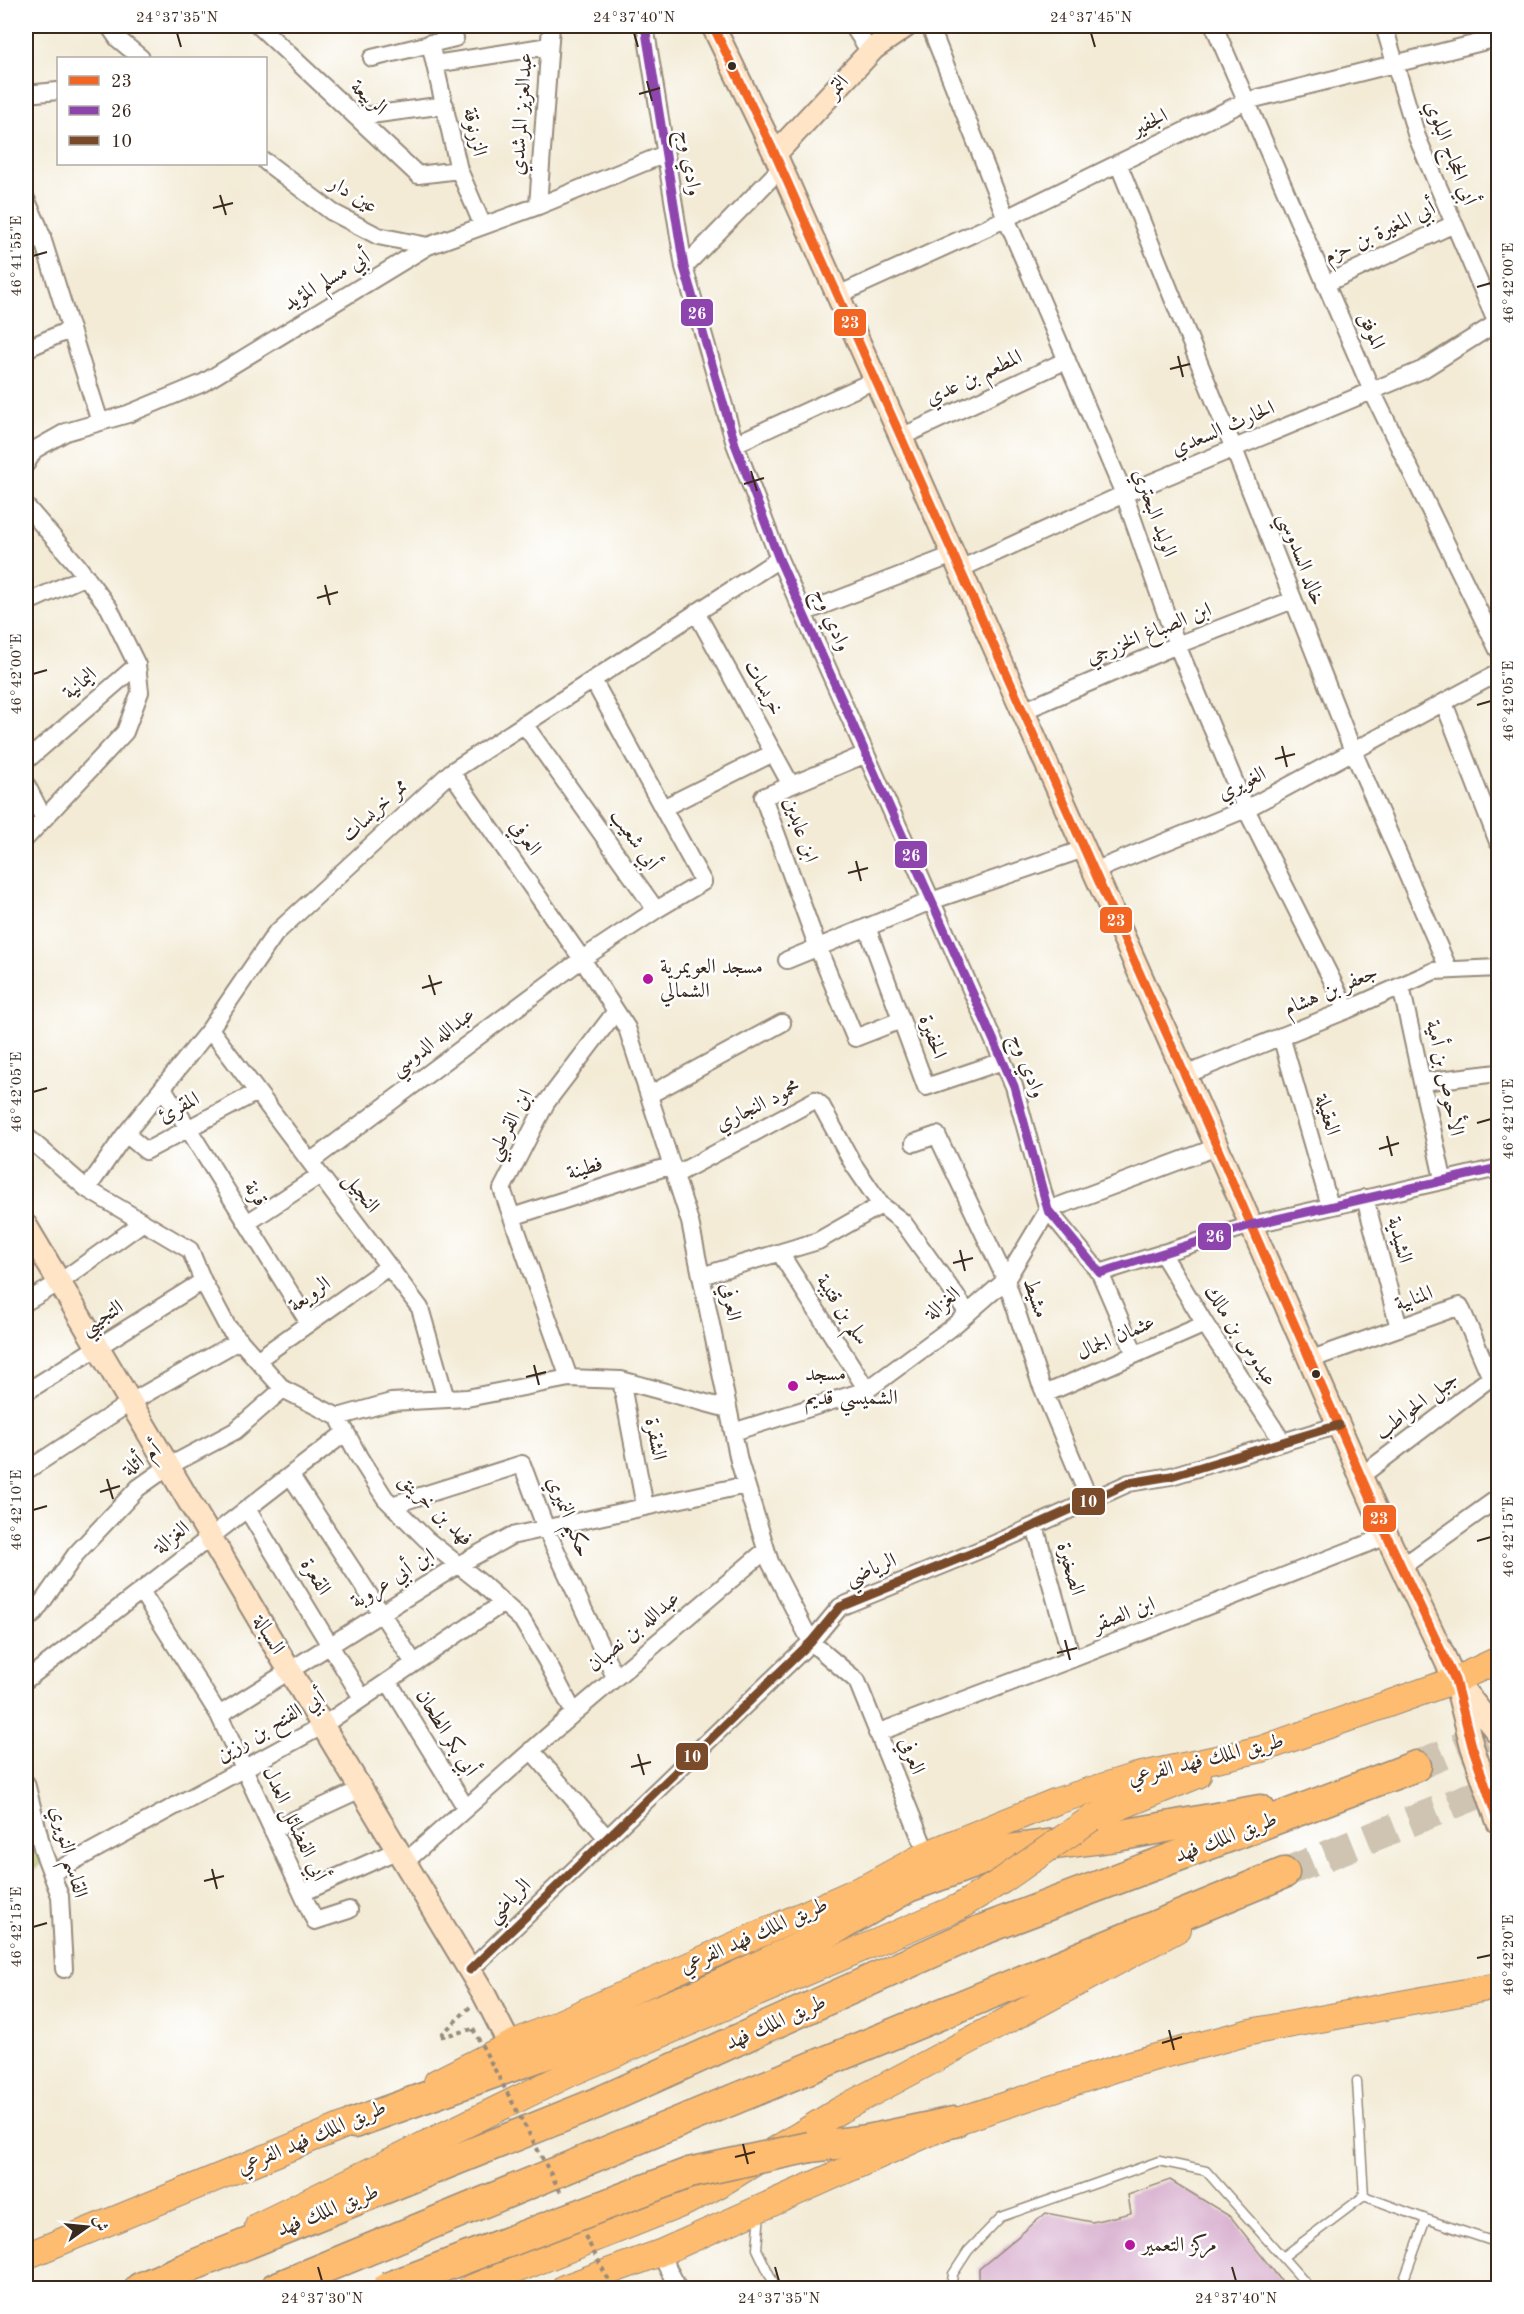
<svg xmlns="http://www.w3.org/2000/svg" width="1524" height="2314" font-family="'Old Standard TT',Amiri,serif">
  <rect width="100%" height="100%" fill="#fff"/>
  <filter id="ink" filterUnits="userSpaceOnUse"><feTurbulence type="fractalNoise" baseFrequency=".0167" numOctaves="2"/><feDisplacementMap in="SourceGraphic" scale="12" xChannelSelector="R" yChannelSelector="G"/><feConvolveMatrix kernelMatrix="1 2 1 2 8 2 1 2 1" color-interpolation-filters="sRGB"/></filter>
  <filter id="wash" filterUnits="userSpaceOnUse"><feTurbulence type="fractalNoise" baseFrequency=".008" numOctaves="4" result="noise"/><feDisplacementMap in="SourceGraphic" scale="24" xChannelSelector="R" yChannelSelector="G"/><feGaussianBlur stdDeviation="1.35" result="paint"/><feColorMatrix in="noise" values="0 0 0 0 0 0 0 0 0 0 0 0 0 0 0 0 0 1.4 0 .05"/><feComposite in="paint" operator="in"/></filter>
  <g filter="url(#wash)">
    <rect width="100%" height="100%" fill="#f3ebd6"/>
    <path fill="#b3c569" stroke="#777844" stroke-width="1.5" d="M26 1782 46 1859 26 1875Z"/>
    <g id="blocks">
      <path fill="#d7adcd" d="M1170 2180 1231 2217 1287 2288H979V2269L1046 2213 1092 2222 1131 2213 1128 2195Z"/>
    </g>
  </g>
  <g filter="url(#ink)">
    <use href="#blocks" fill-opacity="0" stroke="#978a7a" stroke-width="1.5"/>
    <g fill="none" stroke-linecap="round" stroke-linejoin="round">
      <path stroke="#cec4b1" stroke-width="30" stroke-dasharray="30 15" stroke-linecap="butt" d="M1416 1766 1498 1731
        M1284 1873 1498 1786"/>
      <g stroke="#978a7a" stroke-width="11">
        <path id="lane" d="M1357 2081 1364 2196 1426 2219
          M760 2213 757 2249 776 2288
          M1283 2257 1364 2196
          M951 2288 953 2274 968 2251 1001 2217 1159 2161 1206 2171 1310 2288
          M1401 2288 1426 2219 1498 2243"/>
      </g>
      <g stroke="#978a7a" stroke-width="20">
        <path id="street" d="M109 26 118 39 141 58
          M259 26 418 175 459 170
          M647 26 646 32 684 267 735 444 779 559 1014 1086 1048 1210 1100 1273 1251 1225 1498 1168
          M853 26 870 52
          M930 26 1006 218 1124 494 1177 645 1246 809 1347 1010
          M1214 26 1372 391 1498 650
          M1384 26 1417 137 1498 326
          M430 43 459 170 483 226
          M372 58 455 38
          M435 64 549 46
          M26 94 58 91
          M356 117 445 105
          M266 162 332 212 378 236 428 246
          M1118 163 1234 449 1353 751 1449 970
          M26 199 38 225 100 422
          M538 206 551 26
          M26 243 42 235
          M684 267 781 168
          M1325 284 1454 224
          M838 295 988 227 1246 101 1498 38
          M26 349 71 329
          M901 437 1067 360
          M735 444 875 380
          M26 464 34 450 66 432 128 414 203 383 428 246 538 206 665 154
          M26 506 77 565 109 608 137 665 140 692 125 732 26 838
          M960 569 1124 494 1422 370 1498 322
          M26 603 86 576
          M696 612 791 785
          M803 613 953 555
          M593 680 703 882 656 910
          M1444 703 1498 842
          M1023 711 1177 645 1293 600
          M866 754 763 797 818 948 855 1038 901 1020
          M26 761 137 665
          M451 772 582 959 627 1028 690 1222 739 1461 770 1562 811 1642 857 1681 927 1854
          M26 784 44 819
          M663 808 773 753
          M1094 871 1246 809 1498 673
          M867 927 926 1087 1003 1061
          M787 960 931 901 1084 849
          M1401 986 1443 1179
          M210 1029 420 1308 446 1399
          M1281 1036 1330 1206
          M1185 1075 1347 1010 1434 971 1498 968
          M1422 1082 1498 1073
          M163 1088 309 1323
          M649 1095 782 1023
          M126 1134 146 1151 257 1092
          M26 1136 87 1189 190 1250 203 1281 227 1326 283 1389 338 1417 359 1457 385 1498 426 1539 481 1583 522 1620 546 1660 574 1713
          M914 1143 937 1135 1006 1280 1040 1382 1090 1501
          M310 1162 582 959 656 910 524 724
          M675 1175 815 1100 821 1105 853 1164 881 1205 903 1222 968 1313
          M87 1189 123 1137 210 1029 275 934 451 772 779 559
          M1365 1198 1399 1328
          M512 1217 672 1165
          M247 1223 320 1175
          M780 1253 867 1390
          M1162 1253 1205 1324 1282 1441
          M1100 1273 1135 1354
          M701 1276 818 1241 881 1205
          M26 1302 60 1282 142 1223
          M257 1360 388 1267
          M1309 1360 1460 1306 1491 1378
          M569 1378 502 1189 546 1103 616 1011
          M621 1380 645 1507
          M26 1392 203 1281
          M1045 1394 1205 1324
          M338 1417 391 1402 467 1398 569 1378 621 1380 728 1409
          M733 1432 867 1390 951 1328 1006 1280 1048 1210 1217 1147
          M26 1471 131 1402 240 1340
          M291 1476 414 1663
          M1361 1476 1498 1372
          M392 1505 522 1464 546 1529 615 1677
          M247 1509 362 1698
          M1035 1526 1072 1659
          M1403 1566 1498 1498
          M141 1591 219 1715 315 1921 349 1910
          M26 1616 33 1615 76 1554 138 1488 169 1466 235 1431 283 1389
          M26 1680 346 1432
          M388 1681 466 1808
          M219 1715 458 1565 511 1536 746 1485
          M877 1733 1072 1659 1387 1536
          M531 1750 607 1838
          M26 1783 43 1851 60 1896 64 1969
          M272 1830 361 1789
          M405 1862 574 1713 766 1550
          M52 1873 322 1726 503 1603
          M302 1893 398 1850
          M470 1970 811 1642 840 1607 992 1545 1129 1483 1171 1476 1339 1425
          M660 2253 678 2288"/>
      </g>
      <g stroke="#978a7a" stroke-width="26">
        <path id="secondary" d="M713 26 775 154 1217 1147 1387 1536 1455 1680 1472 1746 1498 1822
          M775 154 874 48 906 26
          M26 1226 279 1653 484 1994 510 2045
          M1459 1685 1498 1733"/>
      </g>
      <g stroke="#978a7a" stroke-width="28">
        <path id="primary" d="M1092 1818 1198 1775
          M437 2082 510 2045 868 1886 927 1854 1057 1801 1133 1777 1262 1749 1455 1680 1498 1660
          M258 2226 573 2072 959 1907
          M26 2256 372 2114
          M471 2288 684 2203 720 2184 840 2110 1178 1929
          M564 2288 660 2253 954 2122 1130 2064 1250 2032 1498 1986"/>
      </g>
      <g stroke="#978a7a" stroke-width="33">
        <path id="highway" d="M354 2123 582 2041 695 1996 819 1938 908 1887 1009 1850 1117 1836 1260 1810
          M810 2147 868 2140 954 2122
          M140 2288 189 2267 597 2103 982 1930 1416 1766
          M275 2288 1284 1873"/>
      </g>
      <path stroke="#978a7a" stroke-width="4" stroke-dasharray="4.5 4.5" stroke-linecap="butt" d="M470 2007 439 2037 473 2029"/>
      <use href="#lane" stroke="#fff" stroke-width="8"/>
      <use href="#street" stroke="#fff" stroke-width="16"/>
      <use href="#secondary" stroke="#ffe4c6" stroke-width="22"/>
      <use href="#primary" stroke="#febc70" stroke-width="26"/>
      <use href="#highway" stroke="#febc70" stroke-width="30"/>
      <g stroke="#978a7a" stroke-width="28" stroke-linecap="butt">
        <path id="primary-bridge" d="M959 1907 1003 1880 1092 1818"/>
      </g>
      <g stroke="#978a7a" stroke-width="33" stroke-linecap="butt">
        <path id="highway-bridge" d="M387 2288 689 2173 810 2147"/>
      </g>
      <path stroke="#978a7a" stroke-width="4" stroke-dasharray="4.5 4.5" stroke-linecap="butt" d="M473 2029 562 2195
        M585 2236 613 2288"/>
      <use href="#primary-bridge" stroke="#febc70" stroke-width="26"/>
      <use href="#highway-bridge" stroke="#febc70" stroke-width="30"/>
      <g stroke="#fff" stroke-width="14">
        <path id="bus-1" d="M713 26 775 154 1217 1147 1387 1536 1455 1680 1472 1746 1498 1822"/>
      </g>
      <g stroke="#fff" stroke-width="14">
        <path id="bus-2" d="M647 26 646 32 684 267 735 444 779 559 1014 1086 1048 1210 1100 1273 1251 1225 1498 1168"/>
      </g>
      <g stroke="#fff" stroke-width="14">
        <path id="bus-3" d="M470 1970 811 1642 840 1607 992 1545 1129 1483 1171 1476 1339 1425"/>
      </g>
      <use href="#bus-1" stroke="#f26522" stroke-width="9"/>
      <use href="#bus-2" stroke="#8e44ad" stroke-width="9"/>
      <use href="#bus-3" stroke="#7a4b2a" stroke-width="9"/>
    </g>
  </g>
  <path fill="none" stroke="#3b2a1e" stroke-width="2" d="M177 33 181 47M634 33 638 47M1091 33 1095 47M647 81 652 101M639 94 660 88M220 195 226 215M213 208 233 203M33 256 47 252M1477 287 1491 283M1178 356 1183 377M1170 369 1190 364M751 471 757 491M744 484 764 478M325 585 330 605M317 598 338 592M33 674 47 670M1477 705 1491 701M1282 746 1287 767M1275 759 1295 754M856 861 861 881M848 873 868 868M429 975 435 995M422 988 442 982M33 1092 47 1088M1477 1123 1491 1119M1387 1136 1392 1156M1379 1149 1399 1143M960 1250 965 1271M953 1263 973 1258M534 1365 539 1385M526 1377 546 1372M107 1479 113 1499M100 1492 120 1486M33 1510 47 1506M1477 1541 1491 1537M1065 1640 1070 1660M1057 1653 1077 1648M638 1754 644 1775M631 1767 651 1762M212 1869 217 1889M204 1881 224 1876M33 1927 47 1923M1477 1958 1491 1955M1169 2030 1174 2050M1162 2043 1182 2037M743 2144 748 2164M735 2157 755 2152M318 2267 322 2281M775 2267 779 2281M1232 2267 1236 2281"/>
  <g fill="#3b2a1e" stroke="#fff" stroke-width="2">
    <circle cx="732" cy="66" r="5"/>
    <circle cx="1316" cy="1374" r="5"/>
  </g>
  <g fill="#b5179e" stroke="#fff" stroke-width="2">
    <circle cx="648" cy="979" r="6"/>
    <circle cx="793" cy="1386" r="6"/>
    <circle cx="1130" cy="2245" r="6"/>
  </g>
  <g text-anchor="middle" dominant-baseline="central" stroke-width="5" stroke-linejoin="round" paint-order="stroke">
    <g font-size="21" fill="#3b2a1e" stroke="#fff">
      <text transform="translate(838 87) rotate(-47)">التمر</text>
      <text transform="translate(368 98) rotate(43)">الربيعة</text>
      <text transform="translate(522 114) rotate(-86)">عبدالعزيز المرشدي</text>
      <text transform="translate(1150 123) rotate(-26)">الجفير</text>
      <text transform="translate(474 132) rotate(78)">الزرنوقة</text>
      <text transform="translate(1450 153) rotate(69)">أبي الحجاج البلوي</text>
      <text transform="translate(689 163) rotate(81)">وادي وج</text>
      <text transform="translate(353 195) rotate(31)">عين دار</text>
      <text transform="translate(1380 233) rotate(-25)">أبي المغيرة بن حزم</text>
      <text transform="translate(327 281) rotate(-31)">أبي مسلم المؤيد</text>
      <text transform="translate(1371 331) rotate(67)">الموفق</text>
      <text transform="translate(974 378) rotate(-25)">المطعم بن عدي</text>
      <text transform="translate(1223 429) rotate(-23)">الحارث السعدي</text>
      <text transform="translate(1154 513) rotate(70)">الوليد البحتري</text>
      <text transform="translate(1301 559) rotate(69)">خالد السدوسي</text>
      <text transform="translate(831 620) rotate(66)">وادي وج</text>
      <text transform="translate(1149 634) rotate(-22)">ابن الصباغ الخزرجي</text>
      <text transform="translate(80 684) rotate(-41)">اليمانية</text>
      <text transform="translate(763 688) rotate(61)">خريسات</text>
      <text transform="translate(1242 784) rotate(-26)">الغويري</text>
      <text transform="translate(375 811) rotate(-43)">ممر خريسات</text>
      <text transform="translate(800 830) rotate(71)">ابن عابدين</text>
      <text transform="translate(525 838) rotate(55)">العرفي</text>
      <text transform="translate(634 840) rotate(55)">أبي شعيب</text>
      <text transform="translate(1331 991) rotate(-23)">جعفر بن هشام</text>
      <text transform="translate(932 1037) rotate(70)">الحفيرة</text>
      <text transform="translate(433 1042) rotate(-37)">عبدالله الدوسي</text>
      <text transform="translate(1027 1066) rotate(69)">وادي وج</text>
      <text transform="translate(1444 1078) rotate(78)">الأحوص بن أمية</text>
      <text transform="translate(758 1106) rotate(-26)">محمود النجاري</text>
      <text transform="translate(179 1108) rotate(-28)">المقرئ</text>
      <text transform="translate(1327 1115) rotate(74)">العقيلة</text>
      <text transform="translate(510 1125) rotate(-62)">ابن القرطبي</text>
      <text transform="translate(585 1169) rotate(-18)">فطينة</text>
      <text transform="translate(361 1193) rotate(53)">النجيل</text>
      <text transform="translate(255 1194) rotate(58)">قرنة</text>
      <text transform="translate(1399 1240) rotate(75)">الشيدية</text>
      <text transform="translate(310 1295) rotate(-35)">الرويعة</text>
      <text transform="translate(1035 1298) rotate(71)">مشيط</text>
      <text transform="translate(1414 1299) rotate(-20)">المنابية</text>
      <text transform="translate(730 1302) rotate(79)">العرفي</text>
      <text transform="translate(943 1304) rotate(-40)">الغزالة</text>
      <text transform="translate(842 1310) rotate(57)">سلم بن قتيبة</text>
      <text transform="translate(102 1318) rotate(-32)">التجيبي</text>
      <text transform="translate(1240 1336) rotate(57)">عبدوس بن مالك</text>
      <text transform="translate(1116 1338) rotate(-24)">عثمان الجمال</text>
      <text transform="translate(1417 1406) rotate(-37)">جبل الحواطب</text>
      <text transform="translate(655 1439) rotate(79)">الشقرة</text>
      <text transform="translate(142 1460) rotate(-35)">أم أثلة</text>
      <text transform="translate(435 1510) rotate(44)">فهد بن خرينق</text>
      <text transform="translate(568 1517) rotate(68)">حكيم النميري</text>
      <text transform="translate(172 1538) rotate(-38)">الغزالة</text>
      <text transform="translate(1070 1569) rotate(74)">الصخيرة</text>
      <text transform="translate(871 1570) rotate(-22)">الرياضي</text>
      <text transform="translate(315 1577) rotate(59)">القعرة</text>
      <text transform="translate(393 1579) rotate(-32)">ابن أبي عروبة</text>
      <text transform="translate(1124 1615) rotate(-21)">ابن الصقر</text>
      <text transform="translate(634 1632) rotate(-40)">عبدالله بن نصبان</text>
      <text transform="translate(268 1635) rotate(59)">السبالة</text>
      <text transform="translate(271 1727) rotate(-30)">أبي الفتح بن رزين</text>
      <text transform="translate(446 1733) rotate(58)">أبي بكر الطحان</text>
      <text transform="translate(911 1756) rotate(68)">العرفي</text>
      <text transform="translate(1206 1760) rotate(-14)">طريق الملك فهد الفرعي</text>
      <text transform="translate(294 1824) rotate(65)">أبي الفضائل العدل</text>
      <text transform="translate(1226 1838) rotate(-21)">طريق الملك فهد</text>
      <text transform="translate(68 1852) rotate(75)">القاسم النويري</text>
      <text transform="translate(509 1901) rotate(-44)">الرياضي</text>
      <text transform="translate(754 1936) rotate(-24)">طريق الملك فهد الفرعي</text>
      <text transform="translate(776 2023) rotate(-24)">طريق الملك فهد</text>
      <text transform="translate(312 2138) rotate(-23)">طريق الملك فهد الفرعي</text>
      <text transform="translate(328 2211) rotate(-22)">طريق الملك فهد</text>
    </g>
    <g font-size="21" fill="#3b2a1e" stroke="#fff" text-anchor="start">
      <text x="660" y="967">مسجد العويمرية<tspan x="660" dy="24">الشمالي</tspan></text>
      <text x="805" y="1374">مسجد<tspan x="805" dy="24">الشميسي قديم</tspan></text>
      <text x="1142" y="2245">مركز التعمير</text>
    </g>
  </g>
  <g stroke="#fff" stroke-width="2">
    <rect x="680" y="298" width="34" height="29" rx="6" fill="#8e44ad"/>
    <rect x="833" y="308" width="34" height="29" rx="6" fill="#f26522"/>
    <rect x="894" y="840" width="34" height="29" rx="6" fill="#8e44ad"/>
    <rect x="1099" y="906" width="34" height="28" rx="6" fill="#f26522"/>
    <rect x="1197" y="1222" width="35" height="29" rx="6" fill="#8e44ad"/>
    <rect x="1071" y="1487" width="35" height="29" rx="6" fill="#7a4b2a"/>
    <rect x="1362" y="1504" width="35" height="29" rx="6" fill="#f26522"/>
    <rect x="675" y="1742" width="34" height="29" rx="6" fill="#7a4b2a"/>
  </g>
  <g font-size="16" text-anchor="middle" font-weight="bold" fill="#fff">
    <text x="697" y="319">26</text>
    <text x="850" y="328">23</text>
    <text x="911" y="861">26</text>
    <text x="1116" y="926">23</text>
    <text x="1215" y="1242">26</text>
    <text x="1088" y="1507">10</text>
    <text x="1379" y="1524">23</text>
    <text x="692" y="1762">10</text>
  </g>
  <rect width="1524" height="2314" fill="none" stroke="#fff" stroke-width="66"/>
  <rect x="57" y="57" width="210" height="108" fill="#ffffff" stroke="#b1aaa5" stroke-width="1.5"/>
  <rect x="69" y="76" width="30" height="9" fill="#f26522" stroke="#b1aaa5" stroke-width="1.5"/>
  <text x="111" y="87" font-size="18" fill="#3b2a1e">23</text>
  <rect x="69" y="106" width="30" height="9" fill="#8e44ad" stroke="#b1aaa5" stroke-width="1.5"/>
  <text x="111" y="117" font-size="18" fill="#3b2a1e">26</text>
  <rect x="69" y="136" width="30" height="9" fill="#7a4b2a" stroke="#b1aaa5" stroke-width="1.5"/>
  <text x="111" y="147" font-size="18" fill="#3b2a1e">10</text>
  <g transform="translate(87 2227) rotate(75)" stroke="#ffffff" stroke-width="4.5" paint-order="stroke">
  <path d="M0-4.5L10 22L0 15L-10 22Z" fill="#3b2a1e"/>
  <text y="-9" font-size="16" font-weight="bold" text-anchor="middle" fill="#3b2a1e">ش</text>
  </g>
  <rect x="33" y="33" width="1458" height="2248" fill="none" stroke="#3b2a1e" stroke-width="2"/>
  <g font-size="15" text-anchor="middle" fill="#3b2a1e">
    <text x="177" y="22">24°37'35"N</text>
    <text x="634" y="22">24°37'40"N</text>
    <text x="1091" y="22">24°37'45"N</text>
    <text transform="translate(16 256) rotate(-90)" y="5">46°41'55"E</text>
    <text transform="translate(1508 283) rotate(-90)" y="5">46°42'00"E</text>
    <text transform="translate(16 674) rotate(-90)" y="5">46°42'00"E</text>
    <text transform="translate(1508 701) rotate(-90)" y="5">46°42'05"E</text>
    <text transform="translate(16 1092) rotate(-90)" y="5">46°42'05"E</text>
    <text transform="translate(1508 1119) rotate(-90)" y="5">46°42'10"E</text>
    <text transform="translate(16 1510) rotate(-90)" y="5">46°42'10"E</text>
    <text transform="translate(1508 1537) rotate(-90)" y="5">46°42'15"E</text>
    <text transform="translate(16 1927) rotate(-90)" y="5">46°42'15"E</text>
    <text transform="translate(1508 1955) rotate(-90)" y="5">46°42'20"E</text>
    <text x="322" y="2303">24°37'30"N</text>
    <text x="779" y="2303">24°37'35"N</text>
    <text x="1236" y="2303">24°37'40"N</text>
  </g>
</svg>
